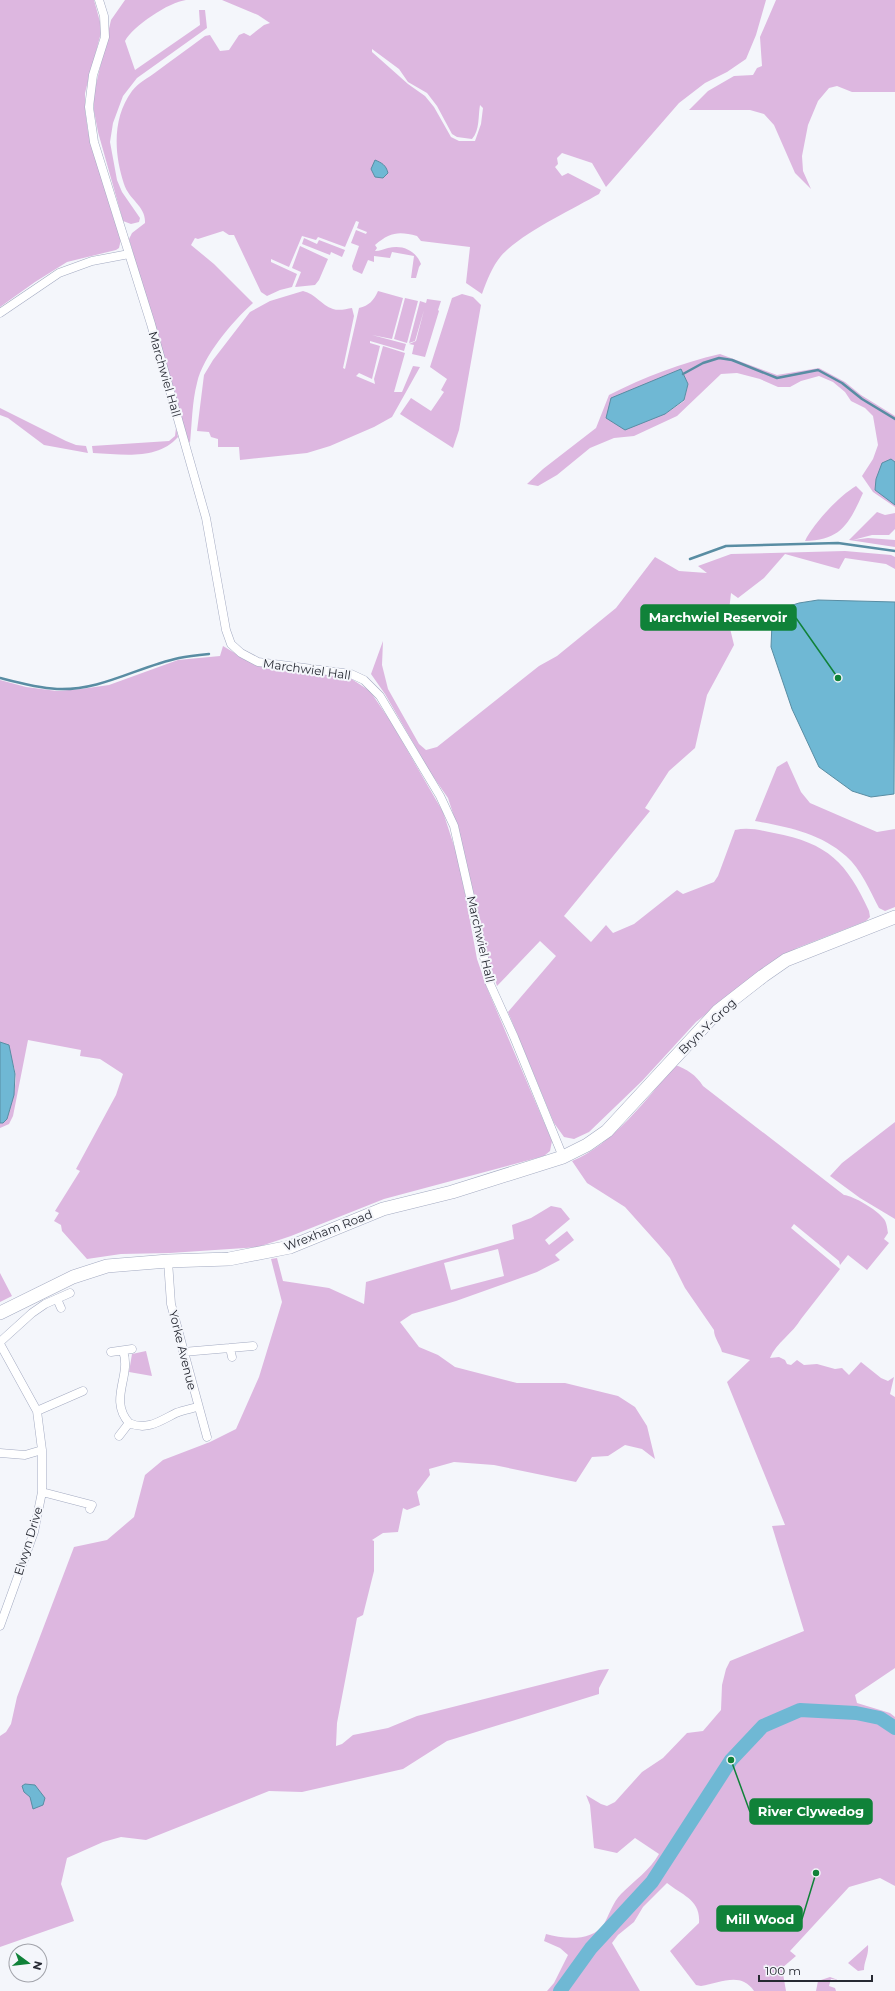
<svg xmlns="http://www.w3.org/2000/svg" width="895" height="1991" font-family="Montserrat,sans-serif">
  <rect width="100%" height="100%" fill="#f4f6fb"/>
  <path fill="#ddb7e0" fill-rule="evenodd" d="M0 0H94L102 29 85 93V110L88 132 121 239 119 248 116 250 67 262 35 282 0 307Z
    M125 0H186C169 2 133 26 125 41L135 70 200 25 199 10H205L207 28 137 78 123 96 113 123 110 142 117 180 122 192 140 218 139 222 131 224 123 221 98 132 94 111V93L111 20Z
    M222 0H766L756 35 746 59 727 72 705 83 679 103 606 187 592 163 562 153 557 158 558 164 555 167 562 176 568 173 601 190 599 194C573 209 520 234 501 256 492 267 487 280 482 294L466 283 470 247 421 241 417 236C399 231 390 232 375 245L377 248 375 251C380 251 383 249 388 248 403 244 416 251 421 264L419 267 416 278H411L414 256 392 252 390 258 374 256V262L368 260 362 274 353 270 352 266 359 246 351 243 356 230 366 234 367 232 357 228 359 222 356 221 345 247 318 237 316 240 302 236 289 267 271 259V262L297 274 292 287 280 290 267 296 261 292 234 235H229L223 231 198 239 195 238 191 245 214 264 253 303C232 322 203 356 197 383 192 402 192 424 190 443L186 437 129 239 132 233 145 223C146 206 129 200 124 184 114 154 112 118 132 91 138 83 148 78 156 72 172 60 189 48 205 36L210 35 220 51 229 50 239 35 244 33 250 36 264 25 270 23 258 15ZM372 49 399 69 408 82 427 93 437 106 452 134 457 137 472 139C480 130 478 116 480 105L483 108 481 124 475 141H459L451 137 434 107 425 96 408 84 372 52Z
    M776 0H895V92H852L837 86 829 88 818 101 808 125 802 156 803 171 811 189 795 173 774 125 764 114 750 110H689L708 91 734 76 753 75 757 68 762 66 760 37Z
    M304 238 317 244 319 240 345 250 342 257 331 252 330 255 302 244Z
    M300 246 328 259 319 280 315 285 295 287 301 272 292 268Z
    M303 291C316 294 321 305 333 309 339 311 346 309 352 308L354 316 343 368 345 369 359 308C369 306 374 300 378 291L403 298 392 339 372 335 406 344 404 351 370 341V343L380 346 372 379 359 373 356 376 375 384 374 379 383 346 405 353 394 392H402L413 366 420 367 392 417 374 427 330 446 307 453 240 460 239 447H218V439L211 437 209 432 197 431 204 375 213 360 250 312 270 301Z
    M462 294 473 297 481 305 459 430 453 448 400 414 411 398 431 411 444 392 441 390 447 379 430 367 452 298Z
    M405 298 418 301 407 343 394 339Z
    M427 299 441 301 438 310 439 311 425 357 412 354 414 345 409 344 416 341 424 310 415 341 409 343 420 301 426 303Z
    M720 354 777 375 819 368 845 382 861 395 895 416V507L873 492 862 476 873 459 878 445 873 416 865 408 851 401 845 392 833 382 819 376 801 381 790 387H778L760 379 737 373 721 374 677 416 634 436 614 438 590 448 557 475 538 486 527 484 543 469 596 428 609 395C644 377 681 363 720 354ZM680 369 688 384 684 401 665 414Z
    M0 408 66 441 76 445 86 446 88 453 44 445 8 418 0 415Z
    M176 428 178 437C157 461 121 454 93 453L92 446 169 441 175 436Z
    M856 486 863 493C849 524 841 540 805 541 813 524 839 496 856 486Z
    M877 512 885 515 895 513V529L889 535H872L853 540 868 538 895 540V547L849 540Z
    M845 551 891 555 895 557V569L886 564 845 558 839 569 785 554 764 578 738 598 731 593 728 620 734 645 707 695 695 748 669 771 645 808 650 811 564 916 591 942 606 925 613 933 634 924 677 890 683 894 714 882 718 876 735 830C748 827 760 830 774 833 828 843 847 863 869 911L870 917 866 921 797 948 767 966 696 1022 642 1081 589 1132 574 1139 564 1137 554 1123 508 1012 556 956 540 941 497 986 487 954 458 829 448 798 430 772 385 694 371 674 383 641 382 665 388 689 419 744 426 750 437 747 539 666 557 656 616 608 655 557 679 571 707 573 698 566 731 554Z
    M223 646 253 664 350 678 370 691 391 722 443 812 459 861 477 959 487 988 552 1141 550 1151 544 1156 384 1199 291 1236 258 1247 170 1253 121 1254 87 1259 62 1231 61 1225 54 1221 59 1213 55 1211 80 1171 76 1169 116 1095 123 1074 100 1059 80 1056 81 1050 28 1040 13 1116 9 1124 0 1128V1123L7 1119C11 1103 20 1081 13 1064 11 1057 6 1049 2 1042H0V680L26 687 57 691 81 689 109 685 178 660 220 656Z
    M787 761 801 792 810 803 877 832 895 829V907L885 911 879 908C870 891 861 869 846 856 820 833 788 827 755 821L777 767Z
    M675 1065C687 1069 696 1075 703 1086L844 1195C854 1196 877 1210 883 1218 887 1222 887 1228 888 1233L884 1239 889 1243 867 1270 848 1255 840 1265 839 1261 794 1224 791 1228 840 1269 801 1319C793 1333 776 1343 770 1358L779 1357 785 1360 787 1364 791 1365 797 1360 804 1365 817 1364 835 1369 842 1368 849 1375 861 1362 881 1378 888 1381 894 1377 890 1394 895 1397V1668L855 1695 857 1703 890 1713 895 1717V1886L880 1878 849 1887 790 1951 796 1956 782 1968 786 1991H754C741 1971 720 1983 701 1986L696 1985 670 1951 699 1923C701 1900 682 1895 667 1883L643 1907 634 1922 618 1935 612 1943 640 1991H547L554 1983 568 1955 560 1948 544 1941 546 1934C564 1939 592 1942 604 1924 609 1915 613 1902 621 1894 634 1881 650 1870 659 1854L635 1838 617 1853 594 1848 590 1805 586 1795 601 1804 607 1806 615 1802 642 1772 663 1758 687 1733 703 1731 721 1710 722 1685 726 1669 730 1661 804 1631 772 1526 785 1525 727 1382 750 1360 722 1352C720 1344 714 1338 714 1330L685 1288 670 1258 659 1245 625 1207 587 1183 572 1161C612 1145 648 1098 675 1065Z
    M895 1122V1219L860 1198 830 1176 842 1163Z
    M551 1206 561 1208 570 1219 545 1240 549 1245 567 1231 574 1240 555 1255 560 1260 537 1272 456 1301 412 1314 400 1322 419 1347 438 1355 455 1367 517 1383H565L618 1396 635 1407 647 1426 655 1459 642 1449 625 1445 608 1456 592 1457 576 1482 494 1465 454 1462 429 1469 430 1475 417 1492 420 1505 407 1510 403 1508 398 1532 383 1533 372 1540 374 1541V1571L363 1615 357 1618 337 1723 336 1746 342 1744 353 1735 388 1728 417 1716 599 1670 609 1669 599 1688V1694L447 1741 403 1769 302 1792 269 1791 146 1840 121 1837 103 1842 67 1858 61 1884 74 1921 0 1947V1736L6 1732 11 1724 17 1697 74 1547 107 1540 134 1517 145 1475 163 1460 210 1442 236 1429 259 1377 282 1302 271 1259 277 1258 283 1281 329 1288 364 1304 366 1282 514 1239 512 1225 531 1218ZM498 1249 504 1276 451 1290 444 1263Z
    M0 1273 12 1296 0 1302Z
    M146 1351 152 1376 129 1372 132 1354Z
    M868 1945C869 1955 864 1961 864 1970L858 1971 848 1963Z
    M830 1977 838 1980 831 1979 829 1986 835 1988 836 1991H816L818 1981Z"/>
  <path fill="#6fb8d4" stroke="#598da3" d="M375 160C382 163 386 165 388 173L383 178 375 177 371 169Z
    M681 369 688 384 684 400 665 414 625 430 606 418 611 398Z
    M891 459 895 462V505L875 490 876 479 882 463Z
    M818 600 895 602 894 794 871 797 852 791 819 767 792 709 771 647 772 623 780 609 799 603Z
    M0 1042 9 1045 15 1074 14 1095 7 1119 3 1123H0Z
    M25 1784 35 1785 45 1798 43 1805 33 1809 30 1797 24 1792 22 1786Z"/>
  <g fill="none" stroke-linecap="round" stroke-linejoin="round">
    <path stroke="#598da3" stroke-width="2.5" d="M683 374 703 363 719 358 732 360 777 378 818 370 842 383 862 399 895 419
      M690 559 726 546 838 543 895 551
      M0 678C19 683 37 688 57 689 101 691 137 667 179 658 189 656 199 655 209 654"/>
    <path stroke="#6fb8d4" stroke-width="14" d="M560 1991 591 1948 652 1882 731 1760 763 1726 800 1710 856 1713 880 1718 895 1728"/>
    <g stroke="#a3aac1" stroke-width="9">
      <path id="minor" d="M99 0 104 16 105 37 93 75 89 107 94 142 151 324 206 518 226 630 231 644 241 653 258 662 351 674 364 680 380 696 440 796 454 826 490 984 514 1037 563 1157
        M0 313 59 273 92 261 129 254
        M168 1261 171 1304 207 1437
        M57 1299 61 1308
        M0 1342 32 1313 45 1304 70 1293
        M0 1344 37 1411 42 1450V1492L34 1532 0 1626
        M230 1348 232 1357
        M123 1351C132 1376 108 1399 129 1423
        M111 1352 132 1349
        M183 1352 253 1346
        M37 1411 83 1391
        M119 1436 129 1423C147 1431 160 1421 176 1413 183 1410 190 1409 197 1407
        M0 1453 25 1455 42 1450
        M42 1492 92 1505 90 1509"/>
    </g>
    <g stroke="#a3aac1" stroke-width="14">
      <path id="primary" d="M0 1313 73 1277 107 1266 168 1261 229 1259 290 1247 383 1209 452 1192 563 1157 587 1145 607 1131 718 1011 763 976 786 960 895 917"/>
    </g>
    <use href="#minor" stroke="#fff" stroke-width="8"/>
    <use href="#primary" stroke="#fff" stroke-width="13"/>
  </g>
  <g text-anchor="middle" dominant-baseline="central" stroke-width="4" stroke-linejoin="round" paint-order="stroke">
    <g font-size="12" fill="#262932" stroke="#f4f6fb">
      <text transform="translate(165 374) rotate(74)">Marchwiel Hall</text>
      <text transform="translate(307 669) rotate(8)">Marchwiel Hall</text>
      <text transform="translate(481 939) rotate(77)">Marchwiel Hall</text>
      <text transform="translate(707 1026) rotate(-44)">Bryn-Y-Grog</text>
      <text transform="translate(328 1230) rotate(-21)">Wrexham Road</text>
      <text transform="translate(183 1350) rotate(76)">Yorke Avenue</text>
      <text transform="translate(28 1541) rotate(-73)">Elwyn Drive</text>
    </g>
  </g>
  <path fill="none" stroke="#108239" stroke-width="1.5" d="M838 678L796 618M731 1760L750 1812M816 1873L802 1919"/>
  <g fill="#108239" stroke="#f4f6fb" stroke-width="1.5">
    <circle cx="838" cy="678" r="4"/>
    <circle cx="731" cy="1760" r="4"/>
    <circle cx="816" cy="1873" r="4"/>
  </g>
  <g fill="#108239" stroke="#108239" stroke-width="1.5">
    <rect x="641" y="605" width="155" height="25" rx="4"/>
    <rect x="750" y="1799" width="122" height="25" rx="4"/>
    <rect x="717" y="1906" width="85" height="25" rx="4"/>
  </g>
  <g font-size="13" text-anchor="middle" font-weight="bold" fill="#fff">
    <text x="718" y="622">Marchwiel Reservoir</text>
    <text x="811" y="1816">River Clywedog</text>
    <text x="760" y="1924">Mill Wood</text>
  </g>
  <g transform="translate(28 1963) rotate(105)"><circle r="19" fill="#f4f6fb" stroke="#a2a4ab"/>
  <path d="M0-3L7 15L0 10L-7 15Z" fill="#108239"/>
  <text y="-6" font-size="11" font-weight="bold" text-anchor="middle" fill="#262932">N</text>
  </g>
  <path d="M759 1975v6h113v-6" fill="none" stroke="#262932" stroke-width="2"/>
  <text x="765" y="1975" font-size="12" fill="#262932" stroke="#f4f6fb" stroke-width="3" paint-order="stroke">100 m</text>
</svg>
